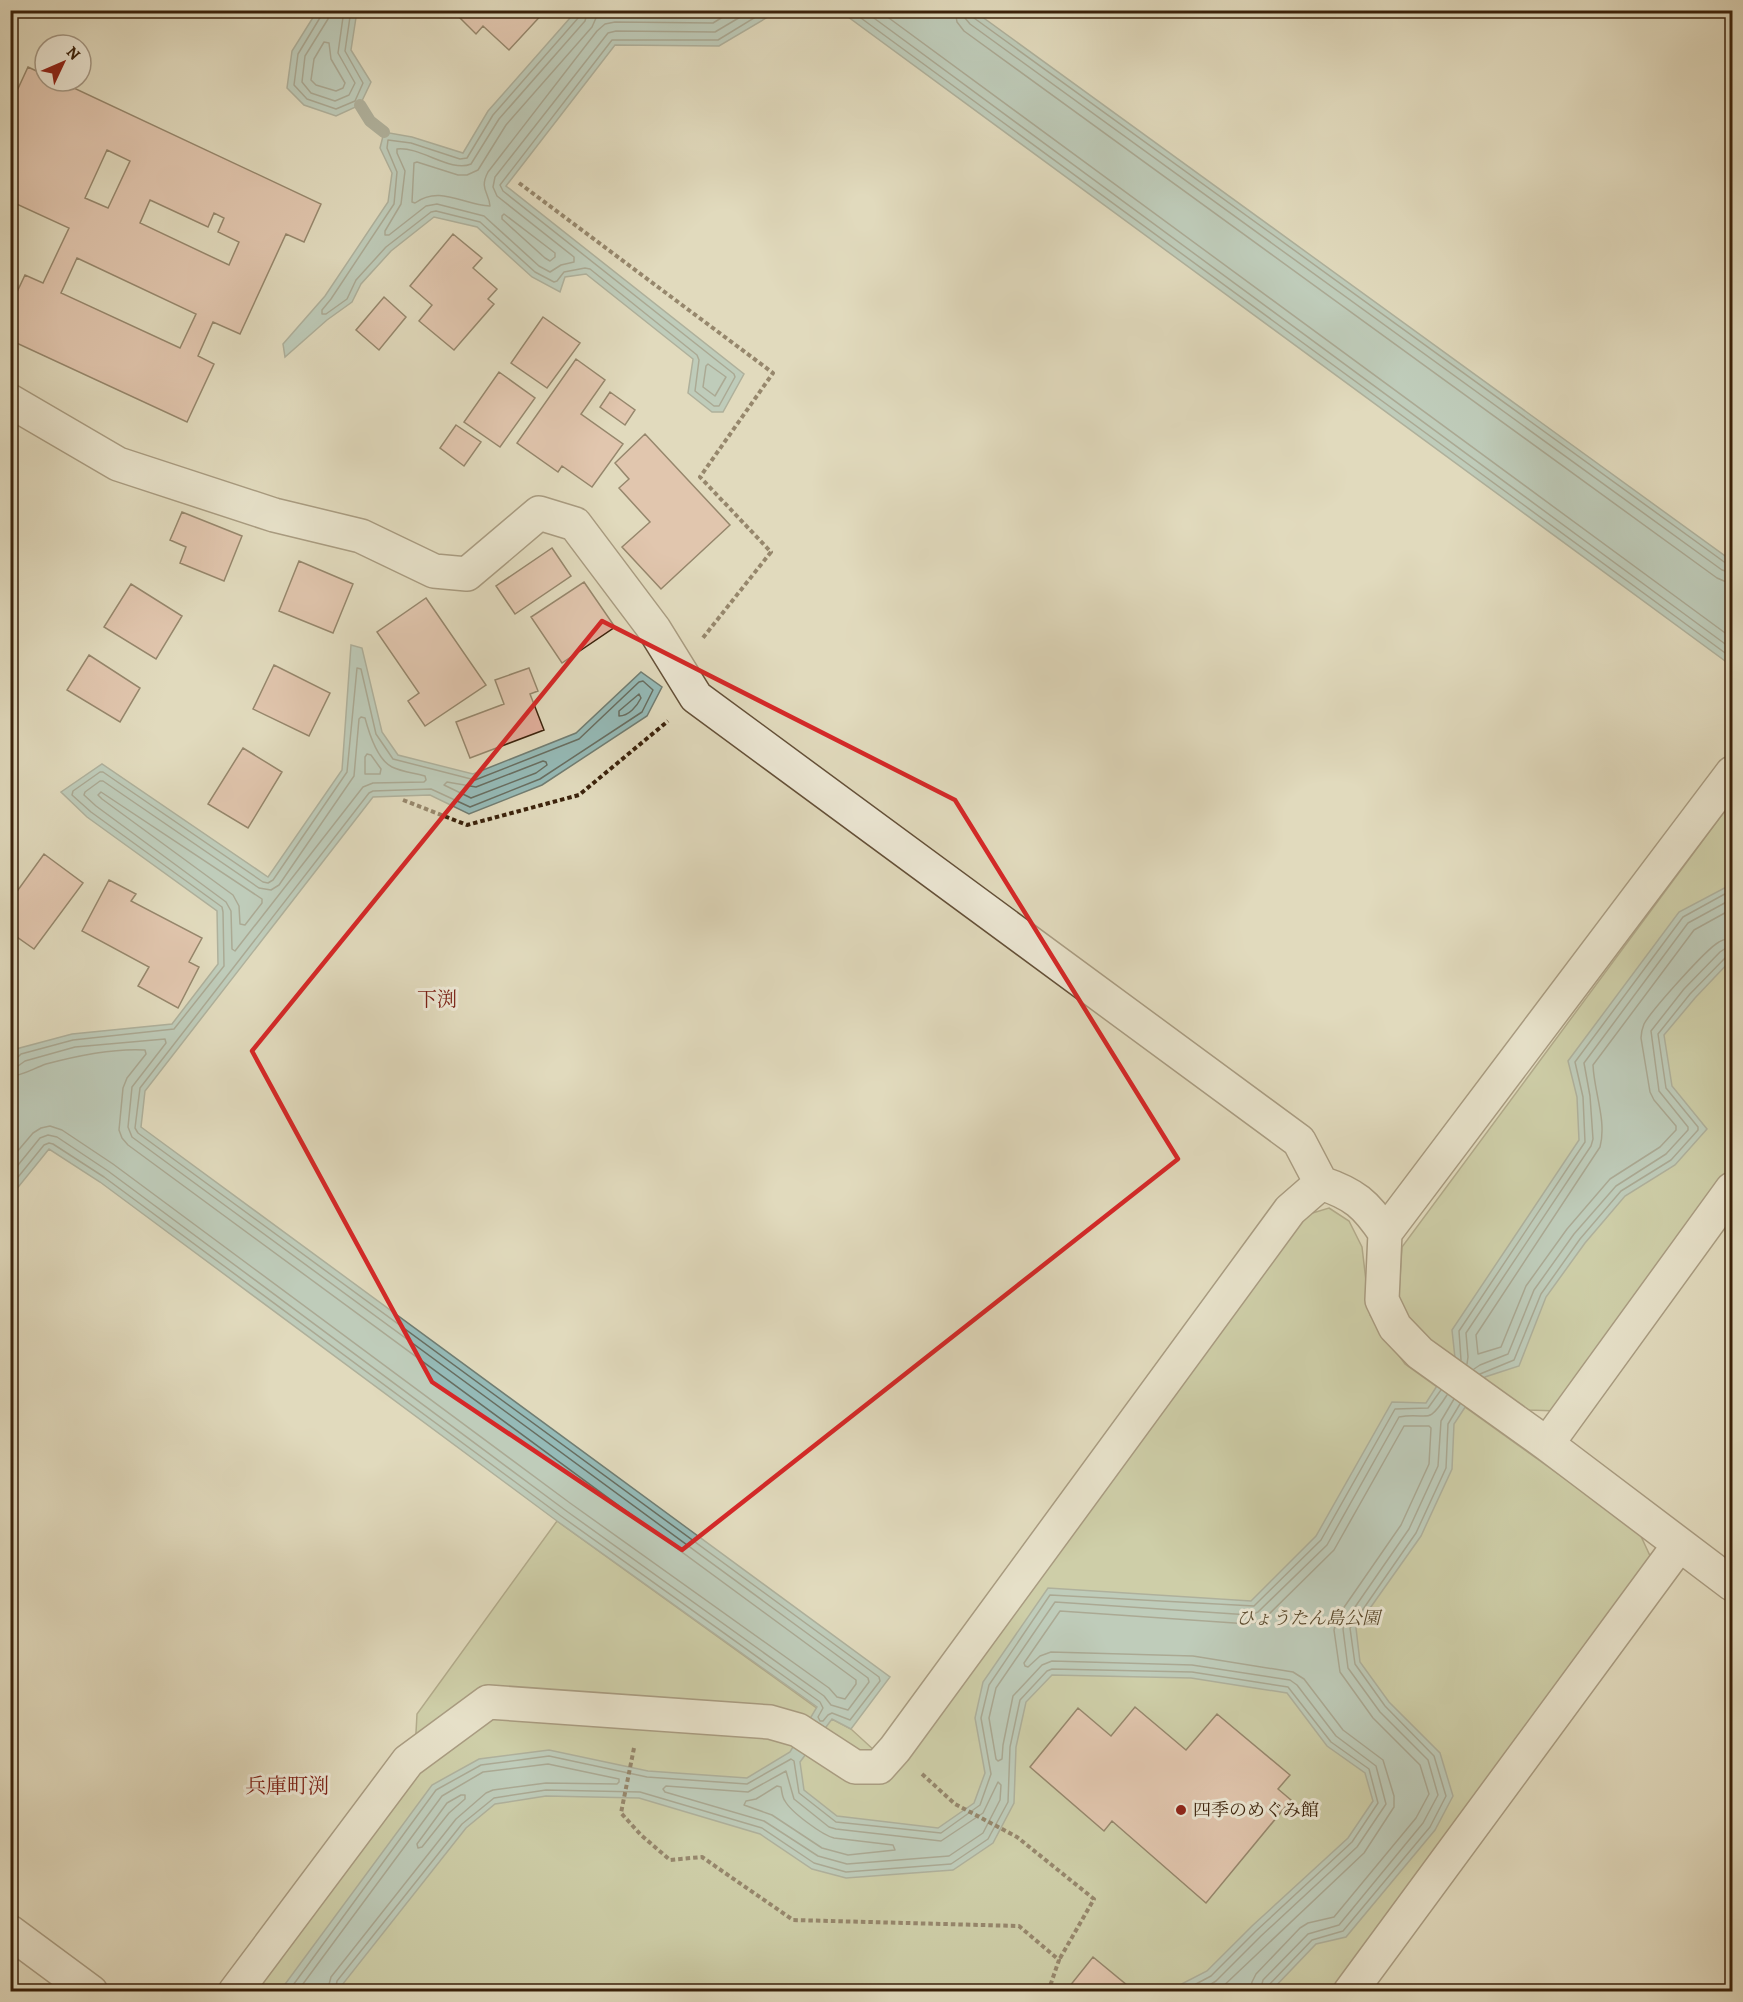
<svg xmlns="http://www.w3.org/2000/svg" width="1743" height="2002" font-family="Alegreya,'Noto Serif JP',serif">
  <rect width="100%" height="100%" fill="#e1dabd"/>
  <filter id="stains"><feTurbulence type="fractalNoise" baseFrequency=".00333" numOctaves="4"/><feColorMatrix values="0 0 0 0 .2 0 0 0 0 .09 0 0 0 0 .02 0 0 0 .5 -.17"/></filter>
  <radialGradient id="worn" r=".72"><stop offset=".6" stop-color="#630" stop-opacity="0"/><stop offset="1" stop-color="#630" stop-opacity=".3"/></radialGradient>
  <path fill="#b6be8f" stroke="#78704d" stroke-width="1.5" d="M1732 801V1170L1558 1411 1528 1410 1427 1343 1398 1309 1402 1247Z
    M1329 1208 1349 1221 1362 1247 1370 1315 1405 1364 1639 1532 1651 1558 1505 1761 1333 1991 250 1992 414 1769 417 1714 557 1521 832 1719 851 1729 875 1751 1296 1218Z"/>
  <path fill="#95bab7" stroke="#717d72" stroke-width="1.5" d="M577 10 778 11 719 46 615 45 506 186 744 374 723 412H712L688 393 693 359 586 274 565 277 560 292 532 277 477 227 434 217 391 251 361 284 352 302 327 320 285 357 283 344 325 296 388 202 392 173 380 148 384 132 412 137 463 153 488 111Z
    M317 11H357L351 50 371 82 360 105 336 116 304 105 287 88 292 51Z
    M840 11H974L1732 561V666Z
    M351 645 362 648 382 732 398 755 473 774 576 733 641 672 662 687 647 716 542 785 469 814 430 795 373 797 145 1091 141 1127 890 1677 851 1729 832 1719 800 1762 804 1790 837 1816 938 1828 974 1803 985 1773 975 1718 983 1682 1048 1588 1251 1601 1316 1536 1392 1402 1426 1403 1455 1358 1452 1330 1579 1140 1577 1097 1568 1061 1679 912 1732 884V959L1695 998 1664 1035 1672 1086 1707 1129 1675 1165 1625 1196 1585 1243 1546 1297 1519 1366 1485 1377 1454 1424 1452 1469 1421 1536 1356 1628 1360 1662 1389 1702 1440 1753 1453 1796 1435 1830 1346 1937 1316 1944 1271 1991H1168L1207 1971 1252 1926 1348 1838 1373 1801 1365 1773 1327 1746 1287 1693 1191 1678 1052 1675 1026 1702 1016 1747 1014 1803 993 1843 953 1870 846 1878 812 1869 760 1834 639 1798 546 1796 495 1804 466 1828 342 1985 340 1991H280L432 1785 479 1759 549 1750 648 1771 747 1778 790 1752 817 1707 557 1521 100 1182 49 1149 11 1196 10 1057 16 1049 72 1034 172 1024 218 964 217 911 87 817 61 792 102 764 268 877 342 770Z"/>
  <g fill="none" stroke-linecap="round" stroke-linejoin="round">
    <path stroke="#686e61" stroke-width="1.5" d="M322 10 321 16 298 54 294 85 307 99 336 109 355 101 363 83 345 51 351 10
      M329 10 328 19 305 56 302 82 311 93 335 101 349 95 355 83 338 53 344 10
      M581 10 579 17 493 115 467 158 460 159 411 143 388 140 387 148 397 172 394 204 331 299 322 310V314H326L347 299 356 280 386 247 431 212 436 211 480 222 535 272 554 282 557 281 564 272 585 268 590 269 697 355 699 360 695 391 714 406H719L735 377 734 374 503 191 500 185 612 40H718L767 10
      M588 10 585 21 499 119 471 164C451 173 420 146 397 149V153L405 171 401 204 385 231V235H389L426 206 437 204 484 216 539 266 550 272 561 265 574 262V257L497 196 493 187 495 177 608 33 616 31 715 32 752 10
      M597 10 596 18 592 27 506 125 478 170 467 175H458L417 162 414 163 412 202 415 203C440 185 463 205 490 206 489 192 479 189 488 172L597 31 605 24 615 22 713 23 734 10
      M850 10 1732 658
      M863 10 1732 649
      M878 10 1732 638
      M955 10 957 22 964 31 1717 578 1724 581 1732 582
      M964 10 965 18 970 24 1722 570 1732 573
      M971 10 974 18 1727 564 1732 566
      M324 42 329 43 331 59 345 83 343 88 336 91 316 85 311 80 314 59Z
      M504 214 555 253V257L550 261 545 258 502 219V216Z
      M708 364 726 377 715 396 703 387 706 366Z
      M639 694 641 698C637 706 629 716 619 716V711Z
      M361 717 365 718C369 733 378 760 392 767 402 772 415 773 425 776L426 780 424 782 373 783 363 787 235 951 232 949 231 911 226 902 96 806 84 795 85 792 100 781H103L259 888 271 890 279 885 354 776 359 719Z
      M367 754 371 755 381 769 380 774H365V757Z
      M543 761 546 762 547 765 536 773 471 798 444 785 447 782 476 787Z
      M101 792 262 899V903L245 925 240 924 239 906 233 895 102 799 98 795Z
      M1732 909 1694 930 1593 1065C1594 1092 1607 1121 1600 1147L1476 1335 1478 1354 1501 1347 1526 1286 1567 1229 1610 1179 1660 1147 1676 1130V1126L1654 1100 1650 1092 1641 1038C1641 1033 1642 1029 1644 1024 1651 1011 1706 949 1719 942 1723 939 1728 939 1732 938
      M10 1060 16 1059 21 1054 73 1040 174 1029 224 966 223 912 222 907 91 812 72 795 73 791 100 772H103L263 882 268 883 273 880 347 772 357 668 361 669 376 734 393 759 475 780 579 739 639 682 643 681 653 690 642 712 540 779 470 807 431 789 373 791 369 793 140 1088 135 1128 138 1133 879 1677 880 1681 850 1720 832 1713 828 1715 823 1721H820L818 1717 823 1708 820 1702 561 1516 104 1177 53 1144 49 1143 44 1145 10 1187
      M10 1067 18 1066 25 1061 75 1047 165 1039 166 1043 132 1087 128 1127 132 1137 868 1678 869 1682 848 1710 831 1705 824 1696 565 1510 108 1171 57 1137 48 1135 40 1138 10 1175
      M10 1076C23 1076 34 1068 46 1064 76 1056 113 1048 145 1050L146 1054 127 1078 123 1088 119 1130 122 1138 128 1145 856 1680V1684L845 1699 837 1697 829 1688 570 1503 113 1164 62 1130 50 1126 41 1128 33 1133 10 1160
      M1461 1360 1459 1331 1585 1142 1583 1097 1575 1062 1683 917 1732 890
      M1467 1364 1468 1357 1466 1333 1591 1146 1593 1139 1590 1096 1584 1063 1688 923 1732 899
      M1474 1369 1480 1365 1508 1354 1534 1290 1574 1234 1616 1186 1666 1154 1688 1130V1127L1659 1091 1651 1031 1684 989 1720 952 1726 948 1732 947
      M1480 1374 1514 1360 1541 1294 1580 1239 1621 1191 1671 1160 1698 1130V1127L1666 1088 1658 1034 1690 994 1726 957 1732 955
      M786 1771 794 1799 829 1827 836 1829 941 1841 983 1813 998 1782 1001 1785 1000 1800 983 1833 949 1856 847 1864 818 1856 764 1821 665 1792 663 1789 666 1786 748 1792Z
      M777 1786 781 1787C782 1792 782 1797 785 1801 791 1812 822 1835 834 1838L893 1845 895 1850 848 1855 822 1848 772 1815 744 1805 746 1801 756 1799Z
      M461 1795H465V1799L449 1813 422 1847 418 1848 417 1844 447 1803Z
      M288 1992 436 1790 481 1765 549 1756 647 1777 747 1784 791 1759 794 1761 799 1793 836 1822 941 1833 980 1805 991 1774 981 1718 989 1685 1050 1595 1254 1606 1321 1540 1395 1409 1428 1408 1441 1390
      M297 1992 442 1796 483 1772 548 1764 619 1779V1782L617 1784 546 1783 493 1790 486 1793 456 1819 331 1977 327 1992
      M335 1992 337 1981 462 1824 494 1798 546 1790 640 1792 762 1828 814 1863 846 1872 951 1864 988 1839 1008 1802 1010 1747 1020 1700 1047 1671 1052 1669 1192 1672 1288 1687 1331 1742 1369 1769 1378 1803 1352 1842 1256 1931 1211 1976 1181 1992
      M1198 1992 1216 1981 1261 1936 1357 1847 1386 1804 1376 1766 1336 1736 1297 1685 1290 1680 1192 1665 1052 1661 1042 1665 1013 1696 1003 1745 1002 1759 998 1761 996 1759 989 1718 996 1688 1055 1602 1250 1615 1258 1612 1327 1545 1399 1417C1429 1411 1426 1428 1447 1395
      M1217 1992 1364 1853 1394 1807V1796L1383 1760 1343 1730 1304 1679 1293 1672 1193 1656 1051 1652 1040 1656 1028 1667 1025 1666 1024 1663 1060 1611 1249 1624 1263 1620 1334 1550 1404 1426H1429L1431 1428 1429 1464 1401 1525 1338 1616 1334 1630 1340 1672 1373 1718 1420 1765 1429 1794 1416 1818 1334 1917 1308 1923 1300 1928 1256 1974 1252 1982 1251 1992
      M1260 1992 1263 1980 1308 1934 1339 1925 1423 1823 1438 1795 1428 1760 1380 1712 1348 1668 1343 1629 1346 1620 1409 1529 1438 1466 1441 1421 1454 1399
      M1267 1992 1269 1985 1312 1940 1343 1931 1430 1827 1446 1796 1434 1756 1385 1706 1355 1664 1350 1628 1416 1533 1446 1468 1448 1424 1460 1404"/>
    <path stroke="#717d72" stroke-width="12" d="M360 105 370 121 384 132"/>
  </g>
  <path fill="#e0ae9b" stroke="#3b220b" stroke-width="1.5" fill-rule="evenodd" d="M452 10H546L509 50 483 26 476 34Z
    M28 67 45 75V81H59L321 204 304 242 286 234 240 334 213 322 198 356 214 364 187 422 10 340V307L25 275 43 283 69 228 10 201V106ZM107 150 130 161 108 208 85 198ZM150 200 208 227 214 213 224 218 218 232 239 242 229 265 140 223ZM77 258 196 314 180 348 61 293Z
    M453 234 482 258 473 268 497 289 488 299 494 304 454 350 419 321 432 305 410 286Z
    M384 297 406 317 379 350 356 330Z
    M543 317 580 343 547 388 511 363Z
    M576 359 605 380 581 414 623 444 592 487 562 466 558 472 517 443Z
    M499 372 535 398 500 447 464 422Z
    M610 392 635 410 625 425 600 407Z
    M456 425 481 442 464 466 440 448Z
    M645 434 730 525 661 589 622 547 650 522 619 488 629 479 615 463Z
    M182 512 242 536 224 581 180 563 186 547 170 540Z
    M552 548 571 576 515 614 496 586Z
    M299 561 353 584 333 633 279 611Z
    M584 582 615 627 562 663 531 617Z
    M131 584 182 616 156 659 104 627Z
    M426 598 486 685 425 726 408 701 419 693 377 632Z
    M89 655 140 688 120 722 67 690Z
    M274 665 330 693 309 736 253 709Z
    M529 668 538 691 530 694 544 730 470 758 456 722 504 704 495 680Z
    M243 748 282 772 248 828 208 804Z
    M44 854 83 883 34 949 10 932V901Z
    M109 880 136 894 131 901 202 938 189 962 199 967 178 1008 138 986 149 967 82 931Z
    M1135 1707 1186 1750 1217 1714 1290 1775 1278 1789 1291 1800 1206 1903 1112 1821 1104 1831 1030 1767 1078 1708 1111 1736Z
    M1093 1957 1128 1986 1124 1992H1065Z"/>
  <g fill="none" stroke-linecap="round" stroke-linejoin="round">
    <g stroke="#645038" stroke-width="36">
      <path id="minor" d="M10 401 118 464 274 515 361 536 434 571 467 574 539 513 575 524 654 629 696 697 1299 1141 1321 1183C1354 1194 1366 1204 1385 1233
        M1732 773 1385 1233 1382 1300 1395 1327 1420 1353 1547 1444 1732 1584
        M1547 1444 1732 1189
        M10 1932 91 1992
        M235 1992 408 1761 488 1702 770 1722 798 1730 855 1767H879L895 1749 1290 1210 1321 1183
        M1350 1992 1679 1545"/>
    </g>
    <path stroke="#3b220b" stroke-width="4" stroke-dasharray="4.5 3" stroke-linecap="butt" d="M519 183 773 373 700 477 771 552 702 639
      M403 800 467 825 579 795 668 721
      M634 1748 621 1813 641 1835 670 1860 702 1857 793 1920 1019 1926 1059 1960 1048 1992
      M922 1774 955 1804 1017 1837 1094 1899 1059 1960"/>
    <use href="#minor" stroke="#ece7d4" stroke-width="33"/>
  </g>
  <path d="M0 0H1743V2002H0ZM602 621 955 800 1178 1159 682 1550 432 1382 252 1051Z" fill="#e1dabd" fill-opacity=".55" fill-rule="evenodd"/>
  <path fill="none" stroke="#d62828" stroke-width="4.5" stroke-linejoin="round" d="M602 621 955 800 1178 1159 682 1550 432 1382 252 1051Z"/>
  <circle fill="#8f2418" stroke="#ece7d4" stroke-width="2" cx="1181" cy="1810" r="6"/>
  <g text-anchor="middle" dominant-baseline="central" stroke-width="6" stroke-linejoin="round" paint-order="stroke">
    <g font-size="18" font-style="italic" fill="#5a492c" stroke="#ece7d4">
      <text x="1308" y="1618">ひょうたん島公園</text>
    </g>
    <g font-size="18" fill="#3b220b" stroke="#ece7d4" text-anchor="start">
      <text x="1193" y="1810">四季のめぐみ館</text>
    </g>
    <g font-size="20" fill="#7a1f14" stroke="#ece7d4">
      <text x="437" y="999">下渕</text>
    </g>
    <g font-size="21" fill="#7a1f14" stroke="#ece7d4">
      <text x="287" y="1786">兵庫町渕</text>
    </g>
  </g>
  <rect width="1743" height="2002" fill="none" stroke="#e1dabd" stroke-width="36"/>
  <rect x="12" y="12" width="1719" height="1978" fill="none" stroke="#3b220b" stroke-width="3"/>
  <rect x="18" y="18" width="1707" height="1966" fill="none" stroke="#3b220b" stroke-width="1.5"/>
  <g transform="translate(63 63) rotate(46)"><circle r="28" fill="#ece7d4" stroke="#a59884" stroke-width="1.5"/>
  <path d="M0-4.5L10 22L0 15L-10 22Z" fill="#8f2418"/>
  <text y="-9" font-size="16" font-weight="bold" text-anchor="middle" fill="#3b220b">N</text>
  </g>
  <rect width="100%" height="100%" filter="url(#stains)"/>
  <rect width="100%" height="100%" fill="url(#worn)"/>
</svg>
